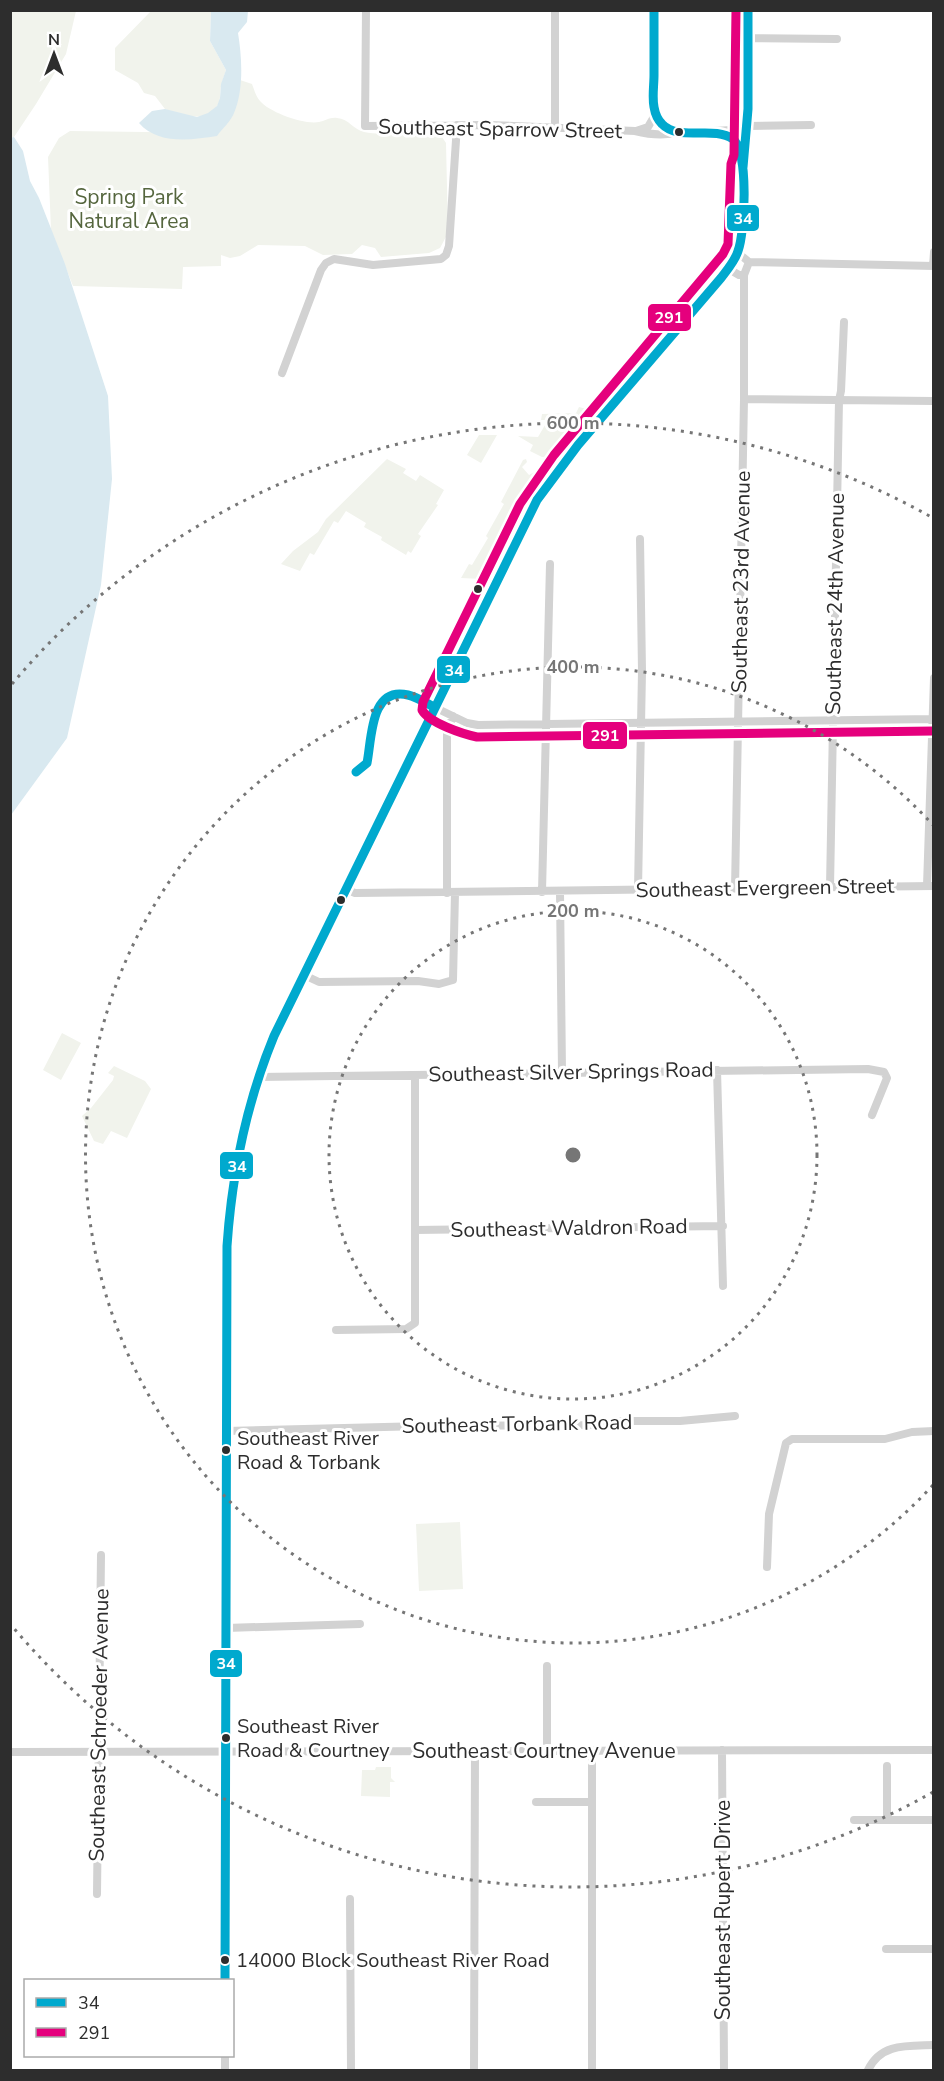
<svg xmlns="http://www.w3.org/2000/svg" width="944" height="2081" font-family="'Nunito Sans',sans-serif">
  <rect width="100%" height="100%" fill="#fff"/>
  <path fill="#f1f3ec" d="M10 11H76L66 54 36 104 14 137 11 138Z
    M151 11H211L210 41 226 70C225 74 223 78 222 83 219 90 222 99 217 106 205 123 181 116 165 109L155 96 144 93 138 83 115 70V48Z
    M240 80 252 84C254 89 256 97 260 101 269 112 304 125 319 122 325 121 330 117 337 118 349 119 354 130 364 132 389 137 418 127 442 137L446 143 448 233 440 248 429 253 381 257 375 248 362 245 352 254 323 255 305 246 258 245 240 256 230 258 221 255V266L183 267 182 289 73 286 51 230 48 157 59 138 70 131 219 133 239 94Z
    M579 407 594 411 555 457H542L530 451 533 445 518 436 538 437 548 420H541L542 414 576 413Z
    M479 435H497L481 463 467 455Z
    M387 459 406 469 403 473 416 481 420 475 444 490 436 504 438 505 418 534 421 536 411 553 408 551 406 555 381 540 382 537 364 527 366 523 346 511 338 523 334 521 314 555 310 553 300 571 281 564 293 551 318 532 326 519Z
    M526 459 527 462 522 467 529 475 538 470 541 476 521 500 482 579 461 578 469 564 472 565 488 538 486 536 504 504 501 502 523 460Z
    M62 1033 81 1043 61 1080 43 1070Z
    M114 1066 145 1081 151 1089 127 1138 111 1131 103 1144 94 1141 82 1116 91 1108 113 1080 114 1076 108 1073Z
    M460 1522 463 1589 419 1591 416 1524Z
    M376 1767H391V1778L395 1782H390V1797L361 1796 362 1770H375Z"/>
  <path fill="#d9e9f0" d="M211 11H248L247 22 238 33C242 57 244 90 234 113 231 121 222 129 217 136 191 140 158 145 139 123L152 111 165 109 197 117 208 113 217 106 220 98 221 84 226 70 210 41Z
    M14 137 23 151 30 181 39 198 65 264 108 396 112 479 101 585 67 738 11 815 10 138Z"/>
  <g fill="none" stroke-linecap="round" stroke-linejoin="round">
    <path stroke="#d2d2d2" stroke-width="8" d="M366 10 365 126 489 125 635 131C651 135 665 136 680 132
      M654 10C654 35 654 60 654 85 654 94 652 108 656 117 671 151 734 111 742 160
      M748 38 837 39
      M555 127V10
      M636 131 648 127 655 115
      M713 131 732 130 747 126 811 125
      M749 262 934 266
      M933 266 934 252
      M727 268 739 275H744L749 262 738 253
      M282 373 321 270 326 263 334 259 373 265 441 259 446 255 449 246 457 125
      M744 399 934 401
      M434 707 467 723 478 725 934 719
      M927 886 934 678
      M830 887 839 400 841 391 844 322
      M345 889 355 893 934 886
      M735 889 744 399V275
      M638 890 642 671 640 539
      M542 892 550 564
      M560 892 562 1072
      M447 893V732L453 716
      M304 975 319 982 418 981 439 984 453 980 455 893
      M717 1070 723 1286
      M258 1077 868 1069 884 1072 887 1078 872 1115
      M415 1230 723 1226
      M336 1330 406 1329 415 1323V1075
      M226 1431 424 1426 608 1425 622 1421H680L735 1416
      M767 1567 769 1514 786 1443 792 1439H885L912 1432 934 1431
      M226 1628 360 1624
      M722 1750 724 2070
      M547 1751V1666
      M10 1752 934 1750
      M536 1802H592
      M854 1820H934
      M887 1820V1766
      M97 1894 101 1555
      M350 1899 351 2070
      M886 1949H934
      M225 1980 227 1246C230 1173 245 1103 274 1036L537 500 563 463 733 261 740 248 741 238 743 164 746 158 748 10
      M225 2056V2070
      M474 2070 475 1751
      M592 2070V1751
      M868 2070C881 2043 907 2046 934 2045"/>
    <g stroke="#fff" stroke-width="14">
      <path id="bus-1" d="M743 167 748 109V10
        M356 772 367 763C372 738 370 686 408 695 417 697 426 703 434 707
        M225 1980 227 1246C232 1173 246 1104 274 1036L537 500 578 445 721 278C727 270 735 261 738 251 745 233 749 151 733 139 713 125 679 142 662 124 658 120 655 113 654 107 652 97 654 86 654 75 654 54 654 32 654 10"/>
    </g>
    <g stroke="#fff" stroke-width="14">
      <path id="bus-2" d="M736 10 734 155 731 164 728 244 723 254 554 455 520 504 423 702 422 710C429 723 463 734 477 737L934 731"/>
    </g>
    <use href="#bus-1" stroke="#00a9ce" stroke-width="9"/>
    <use href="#bus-2" stroke="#e5007d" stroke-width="9"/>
  </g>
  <g fill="none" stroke="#767676" stroke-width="3" stroke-dasharray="3 6">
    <circle cx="573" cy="1155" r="244"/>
    <path d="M933 1485A488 488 0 1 1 933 825"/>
    <path d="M933 1792A732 732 0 0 1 12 1626M12 684A732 732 0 0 1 933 518"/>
  </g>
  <g fill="#2d2d2d" stroke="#fff" stroke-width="2">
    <circle cx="679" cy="132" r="5"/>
    <circle cx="478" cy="589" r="5"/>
    <circle cx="341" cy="900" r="5"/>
    <circle cx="226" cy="1450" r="5"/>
    <circle cx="226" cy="1738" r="5"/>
    <circle cx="225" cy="1960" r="5"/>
  </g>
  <g text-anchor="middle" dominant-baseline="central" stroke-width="6" stroke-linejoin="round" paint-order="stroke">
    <g font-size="20" fill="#2d2d2d" stroke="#fff" text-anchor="start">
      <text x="237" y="1438">Southeast River<tspan x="237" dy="24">Road &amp; Torbank</tspan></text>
      <text x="237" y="1726">Southeast River<tspan x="237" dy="24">Road &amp; Courtney</tspan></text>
      <text x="236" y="1960">14000 Block Southeast River Road</text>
    </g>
    <g font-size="21" fill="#2d2d2d" stroke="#fff">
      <text transform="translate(500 129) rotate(1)">Southeast Sparrow Street</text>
      <text transform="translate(741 582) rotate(-89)">Southeast 23rd Avenue</text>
      <text transform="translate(835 604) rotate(-89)">Southeast 24th Avenue</text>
      <text transform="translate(765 888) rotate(-1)">Southeast Evergreen Street</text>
      <text transform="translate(571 1072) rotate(-1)">Southeast Silver Springs Road</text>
      <text transform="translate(569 1228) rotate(-1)">Southeast Waldron Road</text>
      <text transform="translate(517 1424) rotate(-1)">Southeast Torbank Road</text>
      <text transform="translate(99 1725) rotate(-89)">Southeast Schroeder Avenue</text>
      <text x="544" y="1751">Southeast Courtney Avenue</text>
      <text transform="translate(723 1910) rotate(-90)">Southeast Rupert Drive</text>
    </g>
    <g font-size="21" fill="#55663e" stroke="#fff">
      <text x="129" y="197">Spring Park<tspan x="129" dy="24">Natural Area</tspan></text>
    </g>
  </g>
  <circle cx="573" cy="1155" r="9" fill="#767676" stroke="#fff" stroke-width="3"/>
  <g font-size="18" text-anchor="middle" font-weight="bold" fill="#767676" stroke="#fff" stroke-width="6" stroke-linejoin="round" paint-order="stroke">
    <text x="573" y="429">600 m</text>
    <text x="573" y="673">400 m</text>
    <text x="573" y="917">200 m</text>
  </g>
  <g stroke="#fff" stroke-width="2">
    <rect x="726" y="204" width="34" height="28" rx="6" fill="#00a9ce"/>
    <rect x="647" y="303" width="45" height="29" rx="6" fill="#e5007d"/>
    <rect x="436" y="655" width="35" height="29" rx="6" fill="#00a9ce"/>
    <rect x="582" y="721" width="46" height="29" rx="6" fill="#e5007d"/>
    <rect x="219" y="1151" width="35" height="29" rx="6" fill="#00a9ce"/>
    <rect x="209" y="1649" width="34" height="29" rx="6" fill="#00a9ce"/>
  </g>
  <g font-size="16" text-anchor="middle" font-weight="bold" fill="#fff">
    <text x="743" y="224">34</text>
    <text x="669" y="323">291</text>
    <text x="454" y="676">34</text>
    <text x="605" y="741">291</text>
    <text x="237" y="1172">34</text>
    <text x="226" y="1669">34</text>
  </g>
  <rect width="944" height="2081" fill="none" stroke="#2d2d2d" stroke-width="24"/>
  <rect x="24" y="1979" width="210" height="78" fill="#ffffff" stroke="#ababab" stroke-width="1.5"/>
  <rect x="36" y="1998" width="30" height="9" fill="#00a9ce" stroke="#ababab" stroke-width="1.5"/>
  <text x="78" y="2009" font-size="18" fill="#2d2d2d">34</text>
  <rect x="36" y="2028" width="30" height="9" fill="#e5007d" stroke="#ababab" stroke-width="1.5"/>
  <text x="78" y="2039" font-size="18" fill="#2d2d2d">291</text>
  <g transform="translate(54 54)" stroke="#ffffff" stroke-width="4.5" paint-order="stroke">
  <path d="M0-4.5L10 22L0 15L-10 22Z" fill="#2d2d2d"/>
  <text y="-9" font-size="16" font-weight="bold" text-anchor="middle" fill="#2d2d2d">N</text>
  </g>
</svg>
